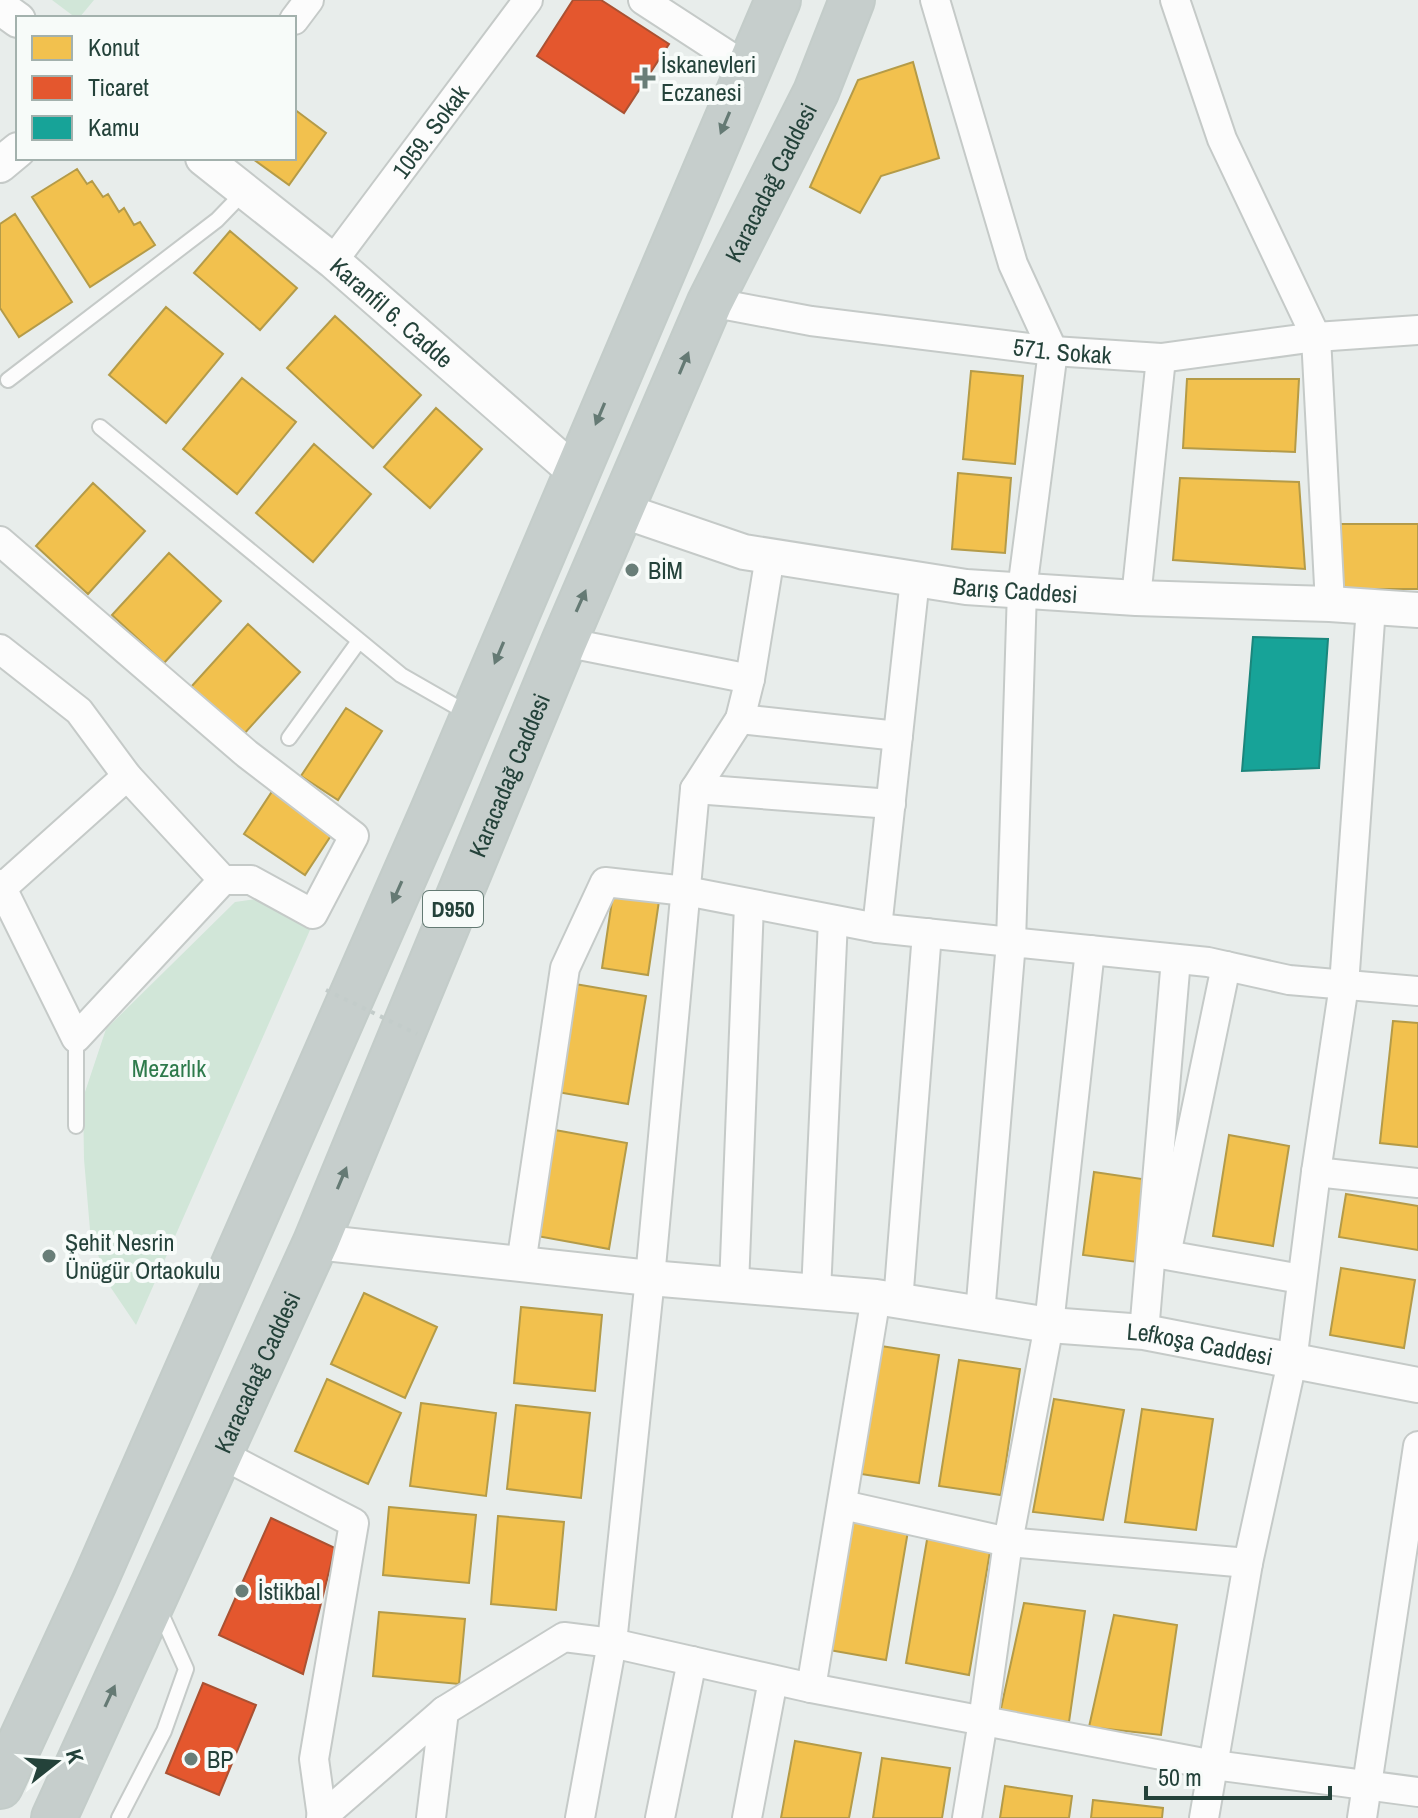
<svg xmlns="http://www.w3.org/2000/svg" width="1418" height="1818" font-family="'Archivo Narrow',sans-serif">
  <rect width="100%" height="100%" fill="#e8edeb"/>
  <path fill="#d1e6d8" d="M52 0H94L79 18H76Z
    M269 897 310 930 136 1325 107 1282 90 1230 84 1159 83 1098 106 1029 235 902Z"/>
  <path fill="#f2c14e" stroke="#b49b48" stroke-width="2" d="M913 62 939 158 881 176 860 213 810 187 858 80Z
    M294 109 326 133 289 185 253 159 294 158Z
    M77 169 87 184 92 181 103 197 108 194 119 212 124 208 134 225 140 222 155 245 90 287 32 197Z
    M15 214 72 302 19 337 0 308V224Z
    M230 231 297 288 260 330 194 273Z
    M166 307 223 354 166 423 109 375Z
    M335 316 421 395 373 448 287 368Z
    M971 371 1023 376 1015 464 963 459Z
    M242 378 296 422 237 494 183 449Z
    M1187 379H1299L1295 452 1183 448Z
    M436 408 482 449 430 508 384 467Z
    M314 444 371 494 313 562 256 513Z
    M958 473 1011 478 1005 553 952 549Z
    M1180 478 1299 482 1305 569 1173 560Z
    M93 483 145 531 88 594 36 546Z
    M1339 524H1418V589H1339Z
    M169 553 221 601 164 663 112 615Z
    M248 624 300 672 243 735 191 687Z
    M346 708 382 731 338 800 301 776Z
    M273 790 334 831 305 875 244 834Z
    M613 894 659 901 648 975 602 968Z
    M575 984 646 996 628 1104 557 1092Z
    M1393 1021 1418 1023V1147L1380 1143Z
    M555 1130 627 1143 609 1249 537 1236Z
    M1229 1135 1289 1146 1273 1246 1213 1236Z
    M1094 1172 1149 1180 1137 1262 1083 1255Z
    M1346 1194 1418 1206V1250L1339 1237Z
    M1341 1268 1415 1280 1404 1348 1330 1335Z
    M364 1293 437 1327 405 1398 331 1364Z
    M521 1307 602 1315 595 1391 514 1383Z
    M881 1346 939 1355 919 1483 861 1474Z
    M959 1360 1020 1369 1001 1495 939 1486Z
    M327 1379 401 1413 368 1484 295 1451Z
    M1054 1399 1124 1410 1103 1520 1033 1512Z
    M421 1403 496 1413 486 1496 410 1486Z
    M516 1405 590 1413 581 1498 507 1489Z
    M1142 1409 1213 1419 1196 1530 1125 1522Z
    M389 1507 476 1515 469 1583 383 1575Z
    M498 1516 564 1522 556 1610 491 1604Z
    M851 1521 908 1531 886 1660 829 1650Z
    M928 1534 991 1546 969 1675 906 1663Z
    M1024 1603 1085 1611 1069 1722 1000 1713Z
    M379 1612 465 1619 459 1684 373 1676Z
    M1114 1615 1177 1625 1161 1735 1089 1727Z
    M795 1741 861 1753 849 1818H781Z
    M882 1758 950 1768 942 1818H873Z
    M1005 1786 1072 1796 1069 1818H1000Z
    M1093 1800 1163 1808 1162 1818H1091Z"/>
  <path fill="#e4572e" stroke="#aa5132" stroke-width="2" d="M573 0H601L669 44 624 113 537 56Z
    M271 1518 335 1548 303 1674 219 1635Z
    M203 1683 256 1705 219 1795 166 1773Z"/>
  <path fill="#17a398" stroke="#1b867c" stroke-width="2" d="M1253 637 1328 639 1319 768 1242 771Z"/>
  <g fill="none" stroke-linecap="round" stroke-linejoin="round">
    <g stroke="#c5cac8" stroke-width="18">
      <path id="service" d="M8 380 217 220 244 192
        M100 427 401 675 469 714
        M289 738 359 641
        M76 1126V1038
        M119 1818 164 1731 186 1669 158 1607"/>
    </g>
    <g stroke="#c5cac8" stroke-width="32">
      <g id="minor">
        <path d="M643 0 749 69"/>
        <path d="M1175 0 1222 139 1316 337 1330 604"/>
        <path d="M294 20 309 0"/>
        <path id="s1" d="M333 261 528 0"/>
        <path id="s2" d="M710 302 811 321 1053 351 1161 358 1316 337 1418 330"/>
        <path d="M0 541 247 754 354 836 313 914 251 880H223L76 1038 0 884"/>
        <path d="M1136 598 1161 358"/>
        <path d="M564 642 750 679"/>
        <path d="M0 649 79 711 127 776 223 880"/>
        <path d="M740 719 898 736"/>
        <path d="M695 789 891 804"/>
        <path d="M2 888 127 776"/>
        <path d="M877 928 915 579"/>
        <path d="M1226 966 1166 1255 1301 1279"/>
        <path d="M1316 1172 1418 1183"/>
        <path d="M521 1264 565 968 605 882 686 891 877 928 1011 942 1022 590 1053 351 1013 264 935 0"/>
        <path d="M734 1286 749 905"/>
        <path d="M816 1292 833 920"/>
        <path d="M898 1302 927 933"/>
        <path d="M980 1314 1011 942 1208 962 1289 980 1418 991"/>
        <path d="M1144 1332 1176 959"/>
        <path d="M219 1453 354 1523 314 1759 322 1817"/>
        <path d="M843 1505 1008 1542 1248 1563"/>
        <path d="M811 1688 876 1297"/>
        <path d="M444 1711 564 1637 612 1643 650 1278 695 789 740 719 750 679 770 556"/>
        <path d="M321 1818 444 1711 431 1818"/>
        <path d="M580 1818 612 1643 811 1688 1214 1765 1418 1792"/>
        <path d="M660 1818 692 1661"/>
        <path d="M747 1818 773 1680"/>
        <path d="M967 1818 983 1721 1008 1542 1049 1325 1090 950"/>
        <path d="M1204 1818 1248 1563 1292 1362 1316 1172 1344 985 1371 607"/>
        <path d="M1362 1818 1418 1446"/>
      </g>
    </g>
    <g stroke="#c5cac8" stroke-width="38">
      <g id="tertiary">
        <path d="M0 7 18 20"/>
        <path id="s3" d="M203 158 333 261 575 472"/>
        <path d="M0 165 18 150"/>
        <path id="s4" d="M621 510 744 552 966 587 1136 598 1330 604 1418 610"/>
        <path id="s5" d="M316 1242 650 1278 876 1297 1049 1325 1144 1332 1418 1385"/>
      </g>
    </g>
    <g stroke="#c3ccc9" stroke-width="48">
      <g id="trunk">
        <path d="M0 1786 94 1583 433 811 778 0"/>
        <path id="s6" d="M54 1818 316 1242 564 642 710 302 816 92 852 0"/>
      </g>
    </g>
    <use href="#service" stroke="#fcfcfc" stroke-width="14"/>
    <use href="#minor" stroke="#fcfcfc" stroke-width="28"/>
    <use href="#tertiary" stroke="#fcfcfc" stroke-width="34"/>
    <use href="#trunk" stroke="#c6cecc" stroke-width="44"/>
    <path stroke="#c3ccca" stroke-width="4" stroke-dasharray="4 6" stroke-linecap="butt" d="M326 990 417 1034"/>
  </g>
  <defs><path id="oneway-solid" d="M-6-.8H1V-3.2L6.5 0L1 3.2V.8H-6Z" transform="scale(2)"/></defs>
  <g fill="#657a74">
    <use href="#oneway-solid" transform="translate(725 123) rotate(113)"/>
    <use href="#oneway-solid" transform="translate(684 363) rotate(-67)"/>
    <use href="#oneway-solid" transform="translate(600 414) rotate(113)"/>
    <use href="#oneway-solid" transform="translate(581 601) rotate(-66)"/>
    <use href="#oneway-solid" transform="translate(499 653) rotate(113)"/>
    <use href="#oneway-solid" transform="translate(397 892) rotate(114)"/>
    <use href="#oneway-solid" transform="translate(342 1178) rotate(-67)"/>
    <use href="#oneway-solid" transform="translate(110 1696) rotate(-65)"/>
  </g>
  <g fill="#697e78" stroke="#f7fbf9" stroke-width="3">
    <path d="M641 66h8v8h8v8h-8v8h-8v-8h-8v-8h8z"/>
    <circle cx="632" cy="570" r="8"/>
    <circle cx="49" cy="1256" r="8"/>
    <circle cx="242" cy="1591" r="8"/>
    <circle cx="191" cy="1759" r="8"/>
  </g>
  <g text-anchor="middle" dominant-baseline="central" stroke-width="8" stroke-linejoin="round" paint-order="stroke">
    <rect fill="#f7fbf9" stroke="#637a73" stroke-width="2" x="423" y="891" width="60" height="36" rx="6"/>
    <g font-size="22" font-weight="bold" fill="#24423a">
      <text x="453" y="909">D950</text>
    </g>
    <g font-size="24" fill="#24423a" stroke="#f7fbf9" text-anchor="start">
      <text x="661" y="64">İskanevleri<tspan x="661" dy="28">Eczanesi</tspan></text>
      <text x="648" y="570">BİM</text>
      <text x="65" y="1242">Şehit Nesrin<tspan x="65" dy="28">Ünügür Ortaokulu</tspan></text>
      <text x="258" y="1591">İstikbal</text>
      <text x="207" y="1759">BP</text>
    </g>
    <g font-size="24" fill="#24423a" stroke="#f7fbf9">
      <text stroke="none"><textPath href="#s1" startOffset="162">1059. Sokak</textPath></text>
      <text stroke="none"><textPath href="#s6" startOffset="1786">Karacadağ Caddesi</textPath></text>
      <text stroke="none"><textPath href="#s3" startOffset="244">Karanfil 6. Cadde</textPath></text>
      <text stroke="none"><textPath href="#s2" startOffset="356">571. Sokak</textPath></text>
      <text stroke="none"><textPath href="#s4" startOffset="404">Barış Caddesi</textPath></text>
      <text stroke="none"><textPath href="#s6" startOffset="1138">Karacadağ Caddesi</textPath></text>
      <text stroke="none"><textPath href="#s5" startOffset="890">Lefkoşa Caddesi</textPath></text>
      <text stroke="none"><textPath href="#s6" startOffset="490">Karacadağ Caddesi</textPath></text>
    </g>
    <g font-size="24" fill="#2d7a4b" stroke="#f7fbf9">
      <text x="169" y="1068">Mezarlık</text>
    </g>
  </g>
  <rect x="16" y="16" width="280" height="144" fill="#f7fbf9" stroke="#a3b1ad" stroke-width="2"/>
  <rect x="32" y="36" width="40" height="24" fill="#f2c14e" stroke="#a3b1ad" stroke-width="2"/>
  <text x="88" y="56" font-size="24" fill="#24423a">Konut</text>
  <rect x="32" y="76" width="40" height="24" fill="#e4572e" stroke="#a3b1ad" stroke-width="2"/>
  <text x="88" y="96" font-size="24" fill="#24423a">Ticaret</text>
  <rect x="32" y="116" width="40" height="24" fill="#17a398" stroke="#a3b1ad" stroke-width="2"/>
  <text x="88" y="136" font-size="24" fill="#24423a">Kamu</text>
  <g transform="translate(56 1762) rotate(73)" stroke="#f7fbf9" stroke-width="6" paint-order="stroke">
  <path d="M0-6L14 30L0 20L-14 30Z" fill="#24423a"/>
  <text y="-12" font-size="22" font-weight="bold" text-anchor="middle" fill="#24423a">K</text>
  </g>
  <path d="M1146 1786v12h184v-12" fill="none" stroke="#24423a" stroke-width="4"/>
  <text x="1158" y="1786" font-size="24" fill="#24423a" stroke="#f7fbf9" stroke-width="6" paint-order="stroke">50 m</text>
</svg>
